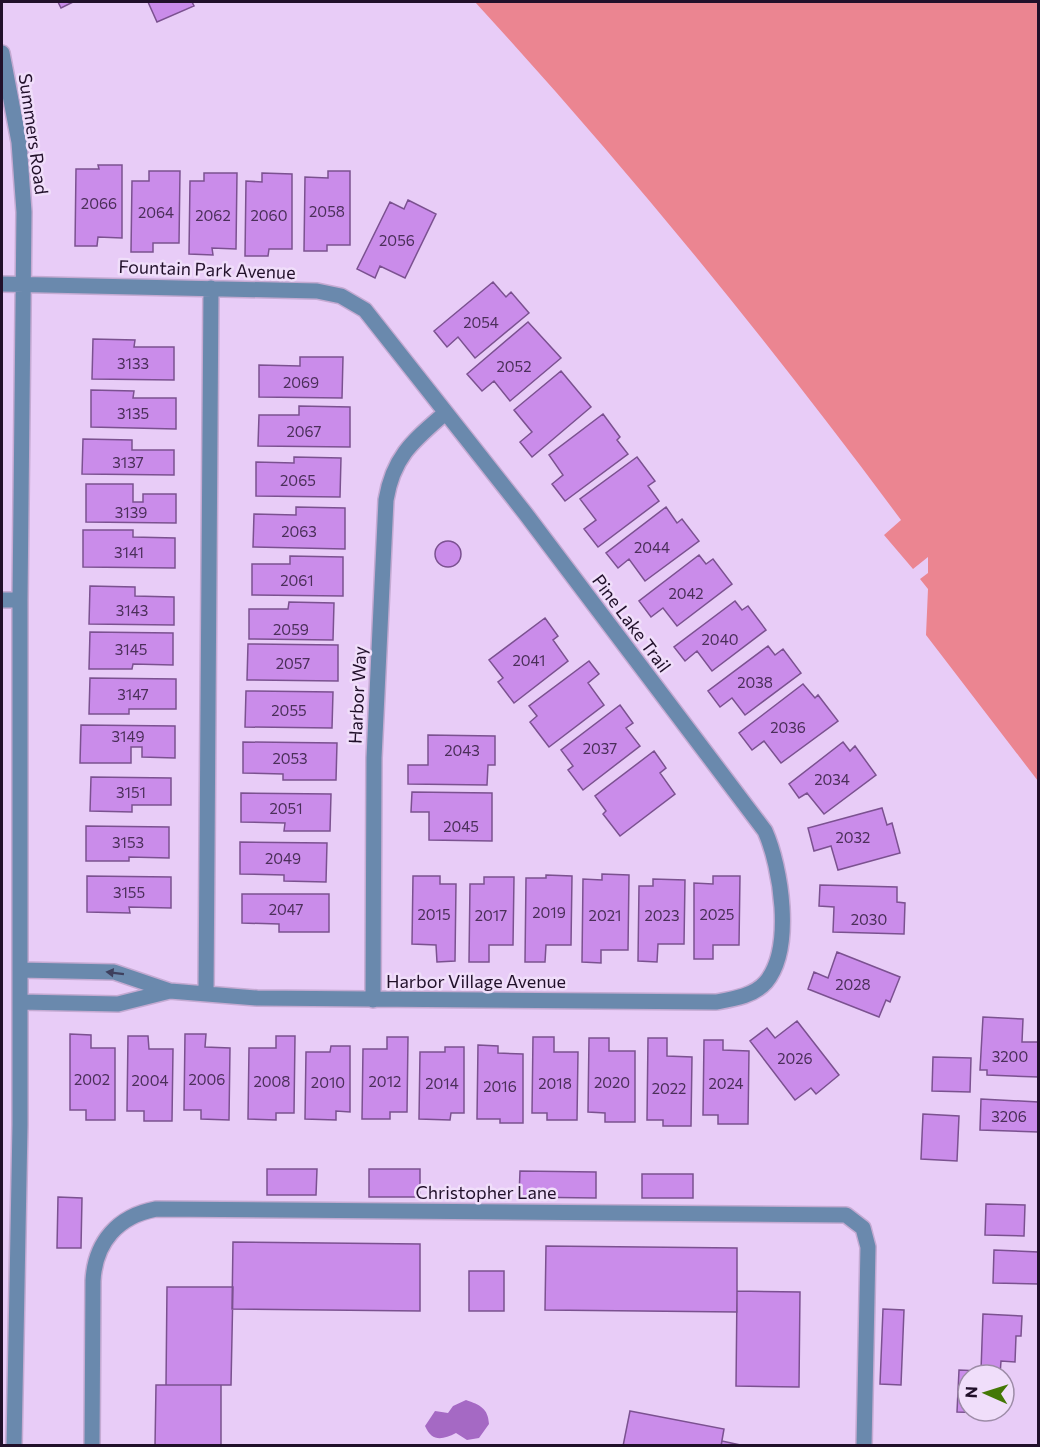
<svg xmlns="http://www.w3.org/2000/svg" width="1040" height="1447" font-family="Commissioner,sans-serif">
  <rect width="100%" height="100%" fill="#e8ccf7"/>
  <path fill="#eb8591" d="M475 2H1038V781L926 635 928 589 920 579 928 573V557L913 569 884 535 901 520C768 341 626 166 475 2Z"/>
  <path fill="#a569c4" d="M466 1400C480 1405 488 1408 489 1424L479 1438 467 1440 456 1433C442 1440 432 1442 425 1426L435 1411 448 1413 453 1406Z"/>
  <path fill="#ca8cea" stroke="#7b5190" stroke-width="1.5" d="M58 2H73L61 8Z
    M148 2H192L194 6 157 22Z
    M98 165H122V238L98 237 97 246H75L76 169H99Z
    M149 171H180L179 243H153V252H131L132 181H149Z
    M328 171H350V245H327V251H304L305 177 328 178Z
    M204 173H237L236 249 212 248 213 255 189 254 190 181H204Z
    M262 173 292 174V249H269L268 256H245L246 181 262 182Z
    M408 200 436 214 405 278 380 266 375 278 357 269 390 202 404 209Z
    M493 282 506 297 511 292 529 313 475 358 458 337 447 347 434 331Z
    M528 322 561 358 510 401 494 381 482 391 467 374Z
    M93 339 135 340 134 347H174V380L92 379Z
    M300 357H343L342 398 259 397V365L300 366Z
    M561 371 591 407 532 457 520 442 532 432 514 410Z
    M91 390 134 391 133 398H176V429L91 427Z
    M299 406 350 407V447L258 446 259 415H299Z
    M603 414 620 437 617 440 628 454 565 501 552 484 563 475 549 455Z
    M83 439 132 440V450H174V475L82 474Z
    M294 457 341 458 340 497 256 496V462L294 463Z
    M637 457 655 481 648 486 659 501 598 547 584 529 596 520 580 499Z
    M86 484H133V502H143V494H176V523L86 522Z
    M296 507 345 508V549L253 547 254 514 296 515Z
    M666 507 677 523 682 519 699 541 645 581 629 559 618 568 606 553Z
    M83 530H133V537L175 538V568L83 567Z
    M435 554a13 13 0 1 1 26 0a13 13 0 1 1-26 0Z
    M699 555 706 564 713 559 732 584 677 626 663 608 651 617 639 601Z
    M290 556 343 557V596L252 595V564H290Z
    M90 586 135 587V596L174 597V625L89 624Z
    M735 601 742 610 748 606 766 630 712 671 697 651 685 661 674 647Z
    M289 602 334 603 333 640 249 639V609H288Z
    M545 618 558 636 553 640 568 661 514 703 498 682 503 678 489 660Z
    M90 632 173 633V665L133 664 132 669H89Z
    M248 644 338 645V681L247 680Z
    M768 646 775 655 783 649 801 673 745 715 732 698 720 707 708 691Z
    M589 661 599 674 588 683 604 705 549 747 530 722 537 716 529 706Z
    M90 678 176 679V709H129V714H89Z
    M803 684 815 698 818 695 838 721 781 763 764 741 752 750 739 733Z
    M246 691 333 692 332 728 245 727Z
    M620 705 633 723 626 728 640 746 583 790 568 770 573 766 561 750Z
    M81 725 175 726V758L142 757V747H131V763H80Z
    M428 735 495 736V765H488L487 785 408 784V765H428Z
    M243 742 337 743 336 780H283V774L243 773Z
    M843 742 850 751 855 746 876 775 824 814 807 793 799 798 789 784Z
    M654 751 666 768 660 773 675 794 620 836 603 814 606 811 595 796Z
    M91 777 171 778V805H132V812L90 811Z
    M412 792 492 793V841L429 840V812H411Z
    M241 793 331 794 330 831H284L285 823 241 822Z
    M882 808 887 825 892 823 900 853 838 870 831 846 814 851 808 828Z
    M86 826 169 827V858L129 857V861H86Z
    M240 842 327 843 326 882 284 881V875L240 874Z
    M602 874 629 875 628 950H601V963L582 962 583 879 602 880Z
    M546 875 572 876 571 945H546L545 962H525L526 878H546Z
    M87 876 171 877V908L129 907 130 913 87 912Z
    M413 876H440V884H456L455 961 437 962 436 945 412 944Z
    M713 876H740L739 945H713V959H694V883L713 884Z
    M484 877H514L513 945H489V962H469L470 884H484Z
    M653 879 685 880 684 944H658L657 962 638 961 639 886H653Z
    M820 885 897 887V902L905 903 904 934 833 932 834 907 819 906Z
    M242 894H329V932H279V924L242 923Z
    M837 952 900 977 890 1002 886 1000 879 1017 808 989 814 972 828 978Z
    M983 1017 1023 1019 1022 1042H1038V1077L987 1075V1070H980Z
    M797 1021 839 1075 816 1094 811 1088 795 1100 750 1041 767 1028 775 1038Z
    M70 1034 91 1035V1048H115V1120H86V1110H70Z
    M185 1034H206L205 1047 230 1048 229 1120 201 1119V1110H184Z
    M128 1036H148L149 1049H173L172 1121H144V1111H127Z
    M276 1036H295L294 1113H276V1120L248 1119 249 1048H276Z
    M387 1037H408L407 1112H390V1119H362L363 1049H387Z
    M533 1037H554V1052H578L577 1120H547V1113H532Z
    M589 1038H609V1051H635V1122H605V1113L588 1112Z
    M648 1038H667V1056L692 1057 691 1126H663V1120H647Z
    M704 1040H723V1050L749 1051 748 1124H718V1115H703Z
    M478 1045 498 1046V1053L523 1054V1123H500V1119H477Z
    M331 1046H350V1112L336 1111V1120L305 1119 306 1052H330Z
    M445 1047H464V1113H451L450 1120 419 1119 420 1052H445Z
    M933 1057 971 1058 970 1092 932 1091Z
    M981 1099 1038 1102V1132L980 1130Z
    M923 1114 959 1116 957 1161 921 1159Z
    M267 1169H317L316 1195H267Z
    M369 1169H420V1197H369Z
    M520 1171 596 1172V1198L519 1197Z
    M642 1174H693V1198H642Z
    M58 1197 82 1198 81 1248H57Z
    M986 1204 1025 1205 1024 1236 985 1235Z
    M233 1242 420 1244V1311L232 1309Z
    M546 1246 737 1248V1312L545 1310Z
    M994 1250 1038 1252V1284L993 1283Z
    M469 1271H504V1311H469Z
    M167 1287H233L231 1385H166Z
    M737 1291 800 1292 799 1387 736 1386Z
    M883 1309 904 1310 901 1385 880 1384Z
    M983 1314 1022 1316 1021 1336H1016L1015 1362 1001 1361 1000 1375H968V1411H993V1413L957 1412 959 1370 981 1371Z
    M156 1385H221V1446H155Z
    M630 1411 724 1429 721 1446H623Z
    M722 1441 745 1446H721Z"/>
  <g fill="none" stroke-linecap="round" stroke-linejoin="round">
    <g stroke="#c4aad2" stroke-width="18">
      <path id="minor" d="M2 53 19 142 24 212 20 600V1125L14 1446
        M2 284 317 291 341 296 365 310 525 513 765 831C781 867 794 948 766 982 754 996 733 999 716 1002L257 998 170 991 114 972 20 970
        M2 600H20
        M206 993 211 288
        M373 1000 374 758 386 500C393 457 413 441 444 414
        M20 1002 118 1004 170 991
        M92 1446 93 1281C95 1242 118 1216 156 1209L846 1215 863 1228 868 1247 864 1446"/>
    </g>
    <use href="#minor" stroke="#6a89ad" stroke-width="15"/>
  </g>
  <defs><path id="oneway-solid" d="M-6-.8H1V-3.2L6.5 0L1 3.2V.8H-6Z" transform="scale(1.5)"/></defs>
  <use fill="#3e405e" href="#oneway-solid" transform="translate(115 973) rotate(-173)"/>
  <g text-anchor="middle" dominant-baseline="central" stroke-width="5" stroke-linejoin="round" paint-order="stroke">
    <g font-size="15" fill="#4b2f5a">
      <text x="99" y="203">2066</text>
      <text x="327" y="211">2058</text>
      <text x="156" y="212">2064</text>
      <text x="213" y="215">2062</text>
      <text x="269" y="215">2060</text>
      <text x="397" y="240">2056</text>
      <text x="481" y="322">2054</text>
      <text x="133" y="363">3133</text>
      <text x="514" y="366">2052</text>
      <text x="301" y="382">2069</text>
      <text x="133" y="413">3135</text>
      <text x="304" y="431">2067</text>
      <text x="128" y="462">3137</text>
      <text x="298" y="480">2065</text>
      <text x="131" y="512">3139</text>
      <text x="299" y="531">2063</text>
      <text x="652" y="547">2044</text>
      <text x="129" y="552">3141</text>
      <text x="297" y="580">2061</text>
      <text x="686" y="593">2042</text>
      <text x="132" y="610">3143</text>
      <text x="291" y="629">2059</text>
      <text x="720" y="639">2040</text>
      <text x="131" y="649">3145</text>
      <text x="529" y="660">2041</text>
      <text x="293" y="663">2057</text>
      <text x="755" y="682">2038</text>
      <text x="133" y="694">3147</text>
      <text x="289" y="710">2055</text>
      <text x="788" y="727">2036</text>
      <text x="128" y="736">3149</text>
      <text x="600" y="748">2037</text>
      <text x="462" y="750">2043</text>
      <text x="290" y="758">2053</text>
      <text x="832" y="779">2034</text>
      <text x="131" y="792">3151</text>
      <text x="286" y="808">2051</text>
      <text x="461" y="826">2045</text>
      <text x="853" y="837">2032</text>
      <text x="128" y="842">3153</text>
      <text x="283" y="858">2049</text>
      <text x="129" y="892">3155</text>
      <text x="286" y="909">2047</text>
      <text x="549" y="912">2019</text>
      <text x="434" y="914">2015</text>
      <text x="717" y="914">2025</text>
      <text x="491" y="915">2017</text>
      <text x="605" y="915">2021</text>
      <text x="662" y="915">2023</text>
      <text x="869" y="919">2030</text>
      <text x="853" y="984">2028</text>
      <text x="1010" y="1056">3200</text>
      <text x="795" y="1058">2026</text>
      <text x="92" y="1079">2002</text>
      <text x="207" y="1079">2006</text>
      <text x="150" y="1080">2004</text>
      <text x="272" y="1081">2008</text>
      <text x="385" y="1081">2012</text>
      <text x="328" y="1082">2010</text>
      <text x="612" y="1082">2020</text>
      <text x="442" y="1083">2014</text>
      <text x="555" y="1083">2018</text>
      <text x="726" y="1083">2024</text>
      <text x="500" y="1086">2016</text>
      <text x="669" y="1088">2022</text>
      <text x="1009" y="1116">3206</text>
    </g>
    <g font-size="18" fill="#21102a" stroke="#f0defa">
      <text transform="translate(34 134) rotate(82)">Summers Road</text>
      <text transform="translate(207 269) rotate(2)">Fountain Park Avenue</text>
      <text transform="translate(632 623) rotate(53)">Pine Lake Trail</text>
      <text transform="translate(357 695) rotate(-87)">Harbor Way</text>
      <text x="476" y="981">Harbor Village Avenue</text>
      <text x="486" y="1192">Christopher Lane</text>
    </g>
  </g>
  <rect width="1040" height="1447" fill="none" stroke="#21102a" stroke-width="6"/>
  <g transform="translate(986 1393) rotate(273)"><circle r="28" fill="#f0defa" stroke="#9d8ca7" stroke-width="1.5"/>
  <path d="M0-4.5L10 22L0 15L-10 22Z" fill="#447806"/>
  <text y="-9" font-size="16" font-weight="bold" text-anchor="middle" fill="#21102a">N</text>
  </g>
</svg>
